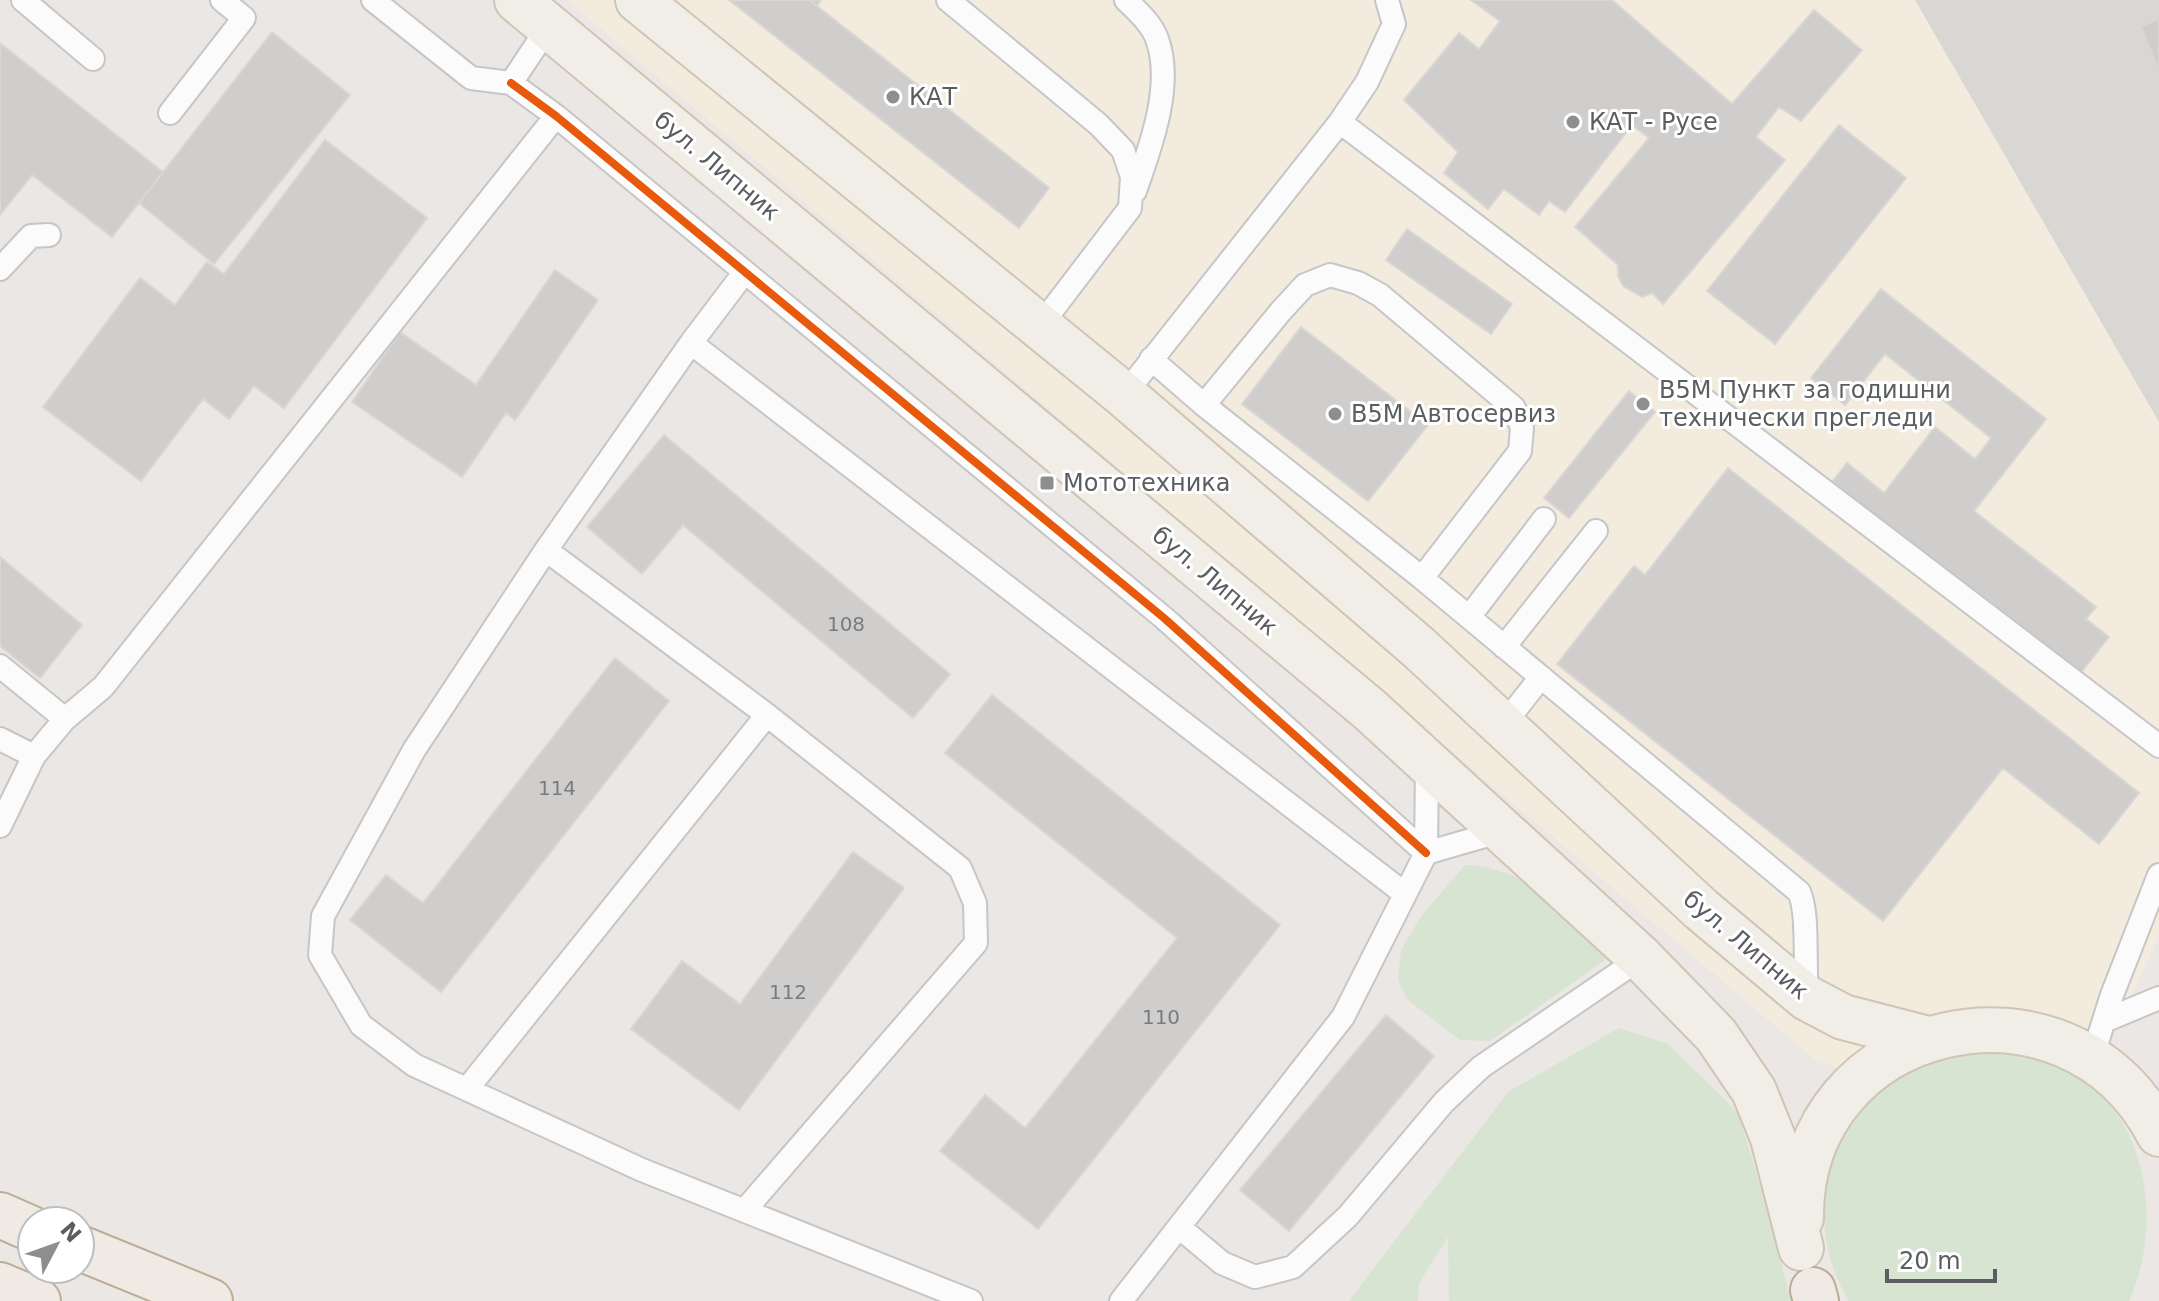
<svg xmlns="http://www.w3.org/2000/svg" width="2159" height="1301" font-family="'DejaVu Sans',sans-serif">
  <rect width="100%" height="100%" fill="#eae7e4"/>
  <path fill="#f3ebde" d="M567 0H1915L2159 422V936L2115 1031 2045 1049 1867 1081 1813 1058Z"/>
  <path fill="#d9d7d4" d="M1915 0H2159V422Z"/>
  <path fill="#d6e4d1" d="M1465 865C1525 866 1573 915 1615 953L1490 1041 1460 1040 1408 1000 1398 980 1401 950 1422 915Z
    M1619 1028 1668 1044 1738 1113 1764 1198 1791 1301H1449L1448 1237 1419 1283 1418 1301H1349L1508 1092Z
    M1994 1049C2030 1057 2068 1064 2096 1090 2152 1142 2159 1235 2129 1301H1849C1804 1228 1822 1135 1890 1081 1920 1058 1958 1054 1994 1049Z"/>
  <path fill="#d0cecd" stroke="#d9d6d4" stroke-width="2" d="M729 0H809L1049 188 1019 228Z
    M729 0H821L817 6 1049 188 1019 228Z
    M1471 0H1612L1732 104 1814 10 1862 50 1801 121 1779 107 1756 137 1785 160 1663 304 1652 293 1642 297 1623 286 1618 276V265L1575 227 1649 138 1632 125 1565 212 1549 201 1539 215 1504 189 1488 209 1444 173 1458 152 1404 100 1459 33 1479 49 1500 21Z
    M2159 19V72L2141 26Z
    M272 32 350 95 214 264 139 203Z
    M0 43 163 172 112 237 32 175 0 215Z
    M1839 125 1906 178 1775 344 1707 291Z
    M325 140 427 218 284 408 254 386 229 419 203 399 141 481 43 407 140 278 175 305 207 262 224 274Z
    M1407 229 1512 304 1491 334 1386 260Z
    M555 270 598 300 515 420 506 413 462 477 352 402 400 332 476 385Z
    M1881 289 2046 419 1974 511 2096 607 2086 619 2109 637 2079 675 1832 482 1847 463 1884 493 1935 427 1975 459 1991 438 1885 354 1845 405 1811 378Z
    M1301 327 1428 425 1368 501 1242 404Z
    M1629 391 1655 412 1569 518 1544 498Z
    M664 435 950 674 913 718 683 525 642 574 587 527Z
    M1728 468 2139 793 2099 844 2003 768 1883 921 1557 664 1634 566 1645 575Z
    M0 557 82 625 40 678 0 646Z
    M615 658 669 701 441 992 350 920 386 875 423 903Z
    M992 695 1280 925 1038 1229 940 1151 985 1095 1025 1128 1177 938 945 753Z
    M853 852 904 888 739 1110 631 1029 682 961 740 1004Z
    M1386 1015 1434 1056 1289 1231 1240 1190Z"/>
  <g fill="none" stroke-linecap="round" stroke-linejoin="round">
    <g stroke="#c6c6c6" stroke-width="26">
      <path id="service" d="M23 0 93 59
        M373 0 471 78 511 83 556 116 1164 618 1426 853 1343 1017 1121 1301
        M948 0 1098 124 1123 150 1132 177 1130 208 1040 326
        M1126 0C1137 11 1152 24 1157 39 1174 85 1150 148 1135 191
        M511 83 549 26
        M170 113 244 18 222 0
        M1340 122 1367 82 1394 24 1387 0
        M0 269 31 236 49 235
        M744 273 691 343 546 550 414 750 323 916 320 955 361 1025 414 1065 642 1170 971 1301
        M691 343 1405 894
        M1151 359 1204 405 1422 578 1799 892C1809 912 1804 967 1807 994
        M1124 395 1340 122 2159 746
        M1204 405 1281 311 1305 285 1330 275 1358 283 1380 295 1514 408 1522 428 1520 451 1422 578
        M546 550 767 715 960 868 975 903 976 943 744 1211
        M1469 617 1544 519
        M1504 647 1596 531
        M0 666 65 719 103 687 556 116
        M1504 724 1541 677
        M0 739 34 756
        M1427 764 1426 853 1502 831
        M0 826 34 756 65 719
        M2104 1021 2159 998
        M2092 1058 2112 995 2159 875
        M467 1089 767 715
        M1179 1227 1222 1263 1255 1277 1293 1267 1348 1216 1444 1102 1481 1067 1641 958"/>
    </g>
    <g stroke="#d0c4b4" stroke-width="48">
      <path id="primary" d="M517 0 1369 709 1641 958 1716 1035 1754 1091 1773 1138 1801 1248
        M638 0 1124 395 1418 647 1702 910 1807 998 1843 1017 1928 1039
        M1801 1218C1799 1019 2068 958 2159 1134"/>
    </g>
    <g stroke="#bdac95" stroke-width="48">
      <path id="trunk" d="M0 1215 32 1229
        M80 1248 210 1301
        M0 1285 38 1301
        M1813 1290 1816 1301"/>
    </g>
    <use href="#service" stroke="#fcfbfb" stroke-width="22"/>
    <use href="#primary" stroke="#f1eee7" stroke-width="44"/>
    <use href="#trunk" stroke="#efebe4" stroke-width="44"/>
    <g stroke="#fff" stroke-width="13">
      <path id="cycleway" d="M511 83 556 116 1164 618 1426 853"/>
    </g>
    <use href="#cycleway" stroke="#e8590c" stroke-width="8"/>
  </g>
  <g fill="#8c8e8f" stroke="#fff" stroke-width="3">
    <circle cx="893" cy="97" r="8"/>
    <circle cx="1573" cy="122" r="8"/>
    <circle cx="1643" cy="404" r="8"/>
    <circle cx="1335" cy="414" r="8"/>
    <rect x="1039" y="475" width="16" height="16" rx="4"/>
  </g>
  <g text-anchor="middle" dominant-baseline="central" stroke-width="6" stroke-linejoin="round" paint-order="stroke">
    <g font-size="20" fill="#797b7d">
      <text x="846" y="624">108</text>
      <text x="557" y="788">114</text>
      <text x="788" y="992">112</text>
      <text x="1161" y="1017">110</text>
    </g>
    <g font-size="24" fill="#5a5e61" stroke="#fff" text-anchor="start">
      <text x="909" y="97">КАТ</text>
      <text x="1589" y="122">КАТ - Русе</text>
      <text x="1659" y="390">В5М Пункт за годишни<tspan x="1659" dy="28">технически прегледи</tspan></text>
      <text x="1351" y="414">В5М Автосервиз</text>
      <text x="1063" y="483">Мототехника</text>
    </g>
    <g font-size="24" fill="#5a5e61" stroke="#fff">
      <text transform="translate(717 166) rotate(40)">бул. Липник</text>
      <text transform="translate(1215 581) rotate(40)">бул. Липник</text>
      <text transform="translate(1746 945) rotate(40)">бул. Липник</text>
    </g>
  </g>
  <g transform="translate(56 1245) rotate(49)"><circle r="38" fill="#ffffff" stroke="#bdbfc0" stroke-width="2"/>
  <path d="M0-6L14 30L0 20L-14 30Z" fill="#8c8e8f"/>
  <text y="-12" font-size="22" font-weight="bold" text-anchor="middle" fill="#5a5e61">N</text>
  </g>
  <path d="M1887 1269v12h108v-12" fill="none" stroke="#5a5e61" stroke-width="4"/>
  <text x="1899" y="1269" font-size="24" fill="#5a5e61" stroke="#ffffff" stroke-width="6" paint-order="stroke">20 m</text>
</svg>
